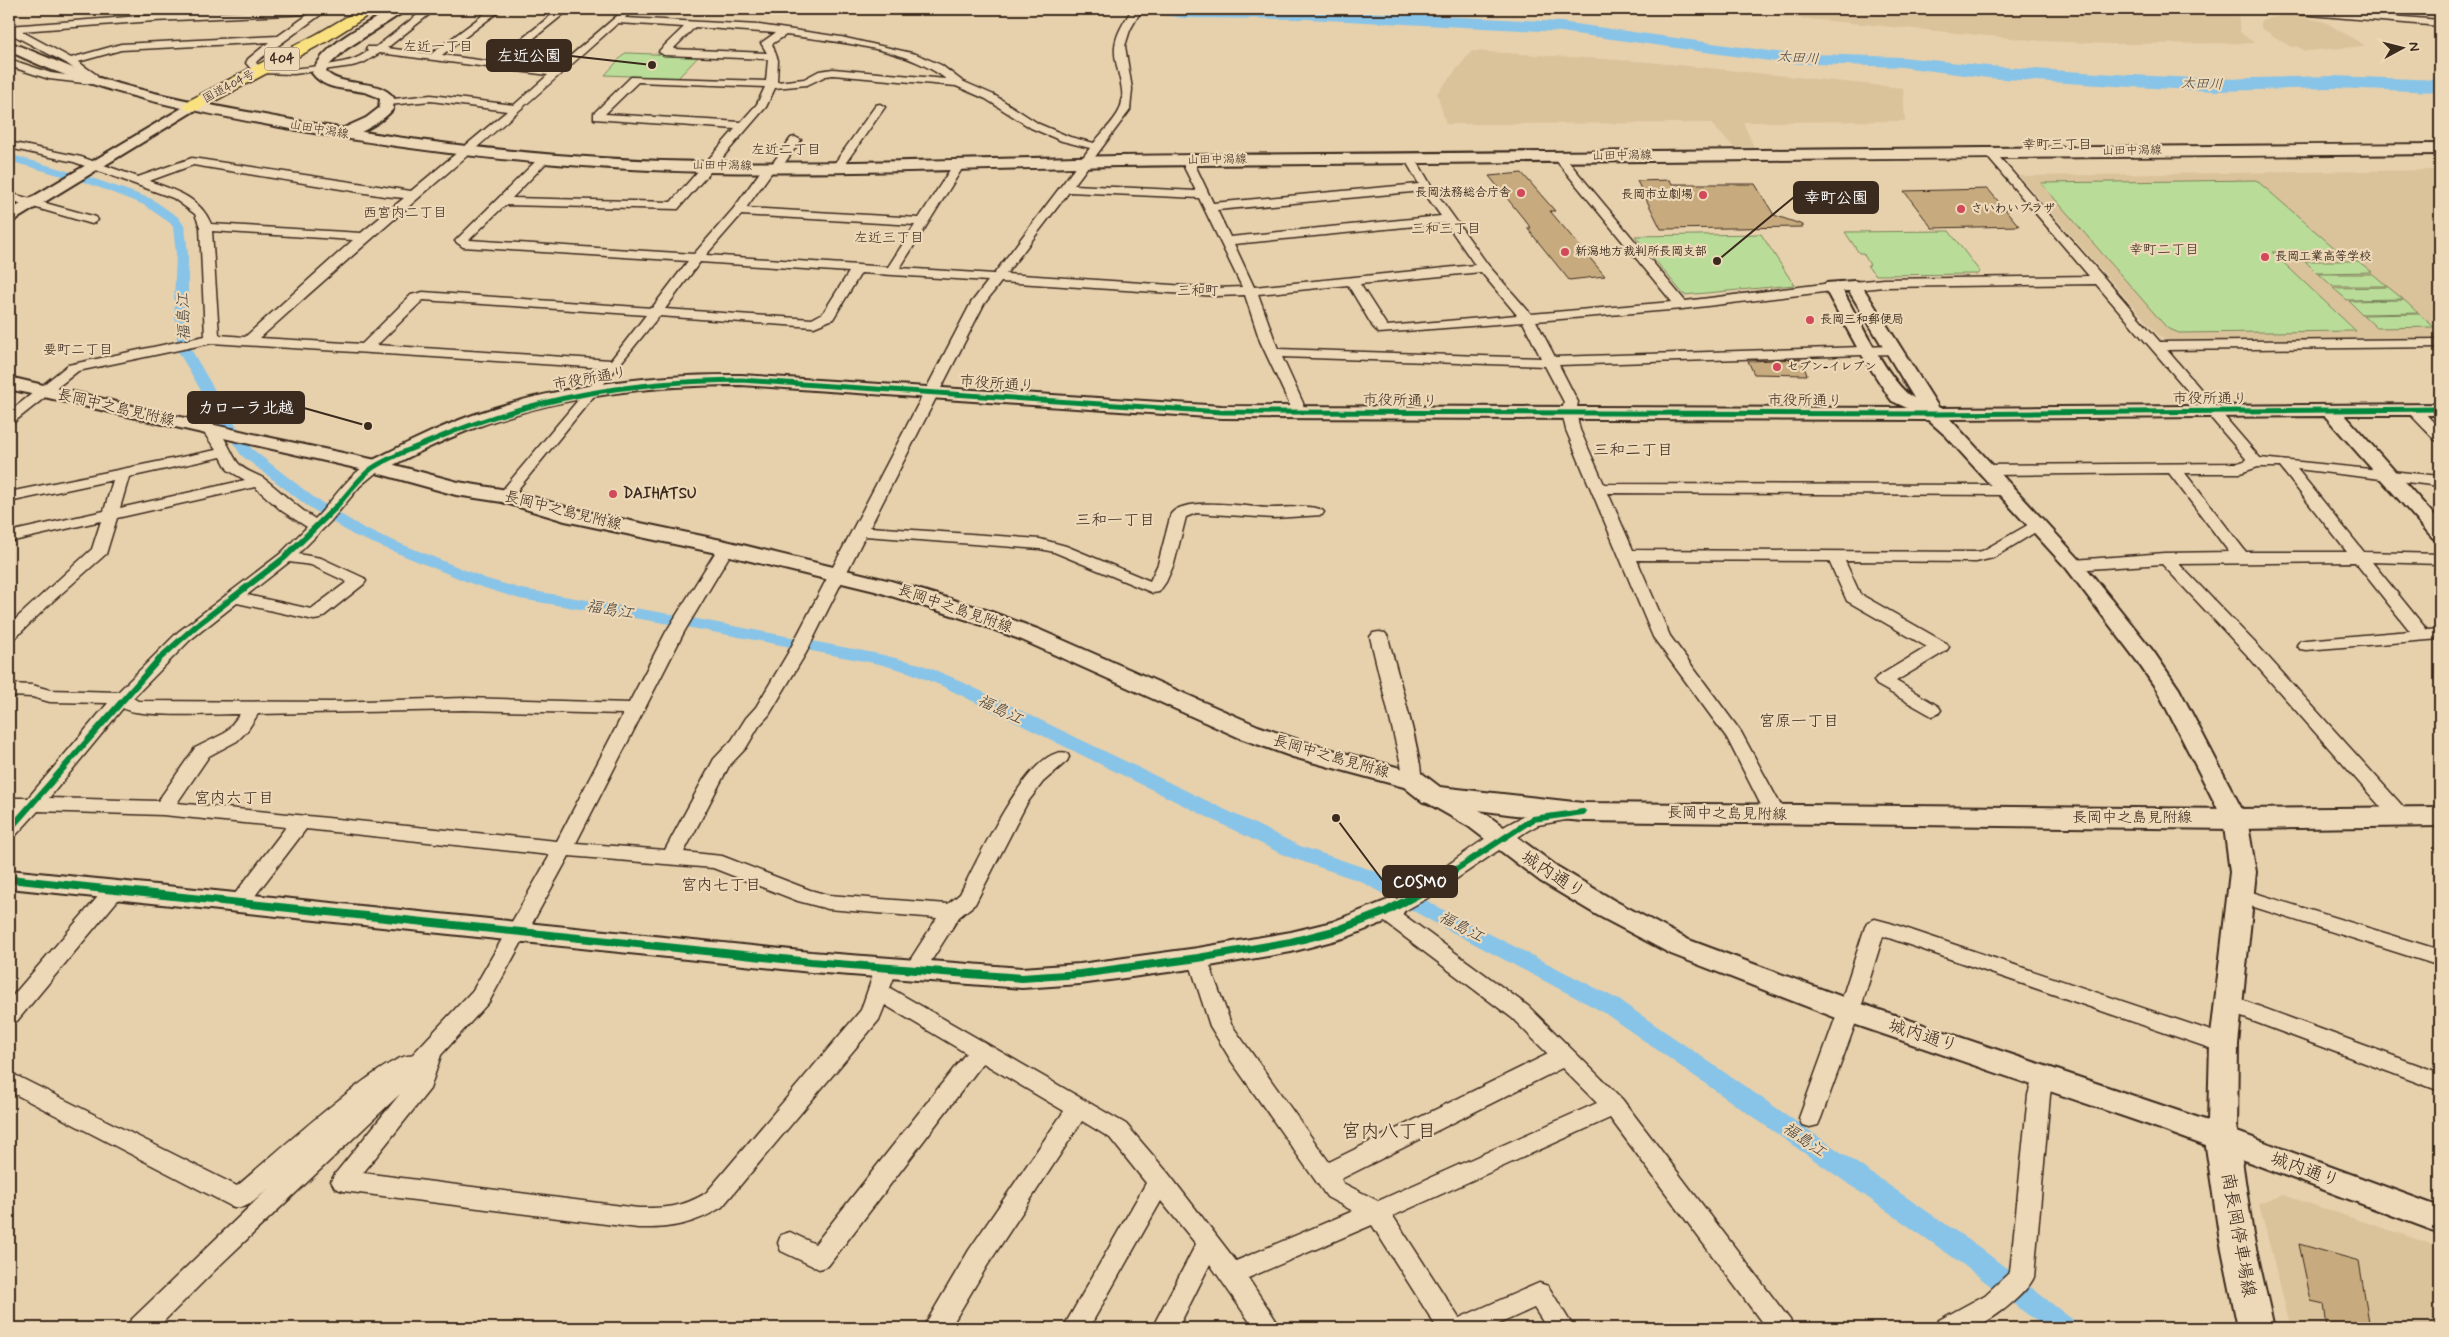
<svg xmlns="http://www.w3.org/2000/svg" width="2449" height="1337" font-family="Mynerve,'Klee One',sans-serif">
  <rect width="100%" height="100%" fill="#e7d0ac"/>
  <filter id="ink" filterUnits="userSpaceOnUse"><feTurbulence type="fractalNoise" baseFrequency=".02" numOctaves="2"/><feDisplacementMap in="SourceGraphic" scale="10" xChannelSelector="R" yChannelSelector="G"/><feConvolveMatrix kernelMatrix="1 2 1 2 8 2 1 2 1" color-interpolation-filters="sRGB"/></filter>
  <g filter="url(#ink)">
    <path fill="#dac29b" d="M1703 9H2195L2238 14 2240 32 2254 43 2112 44 2042 41Z
      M2281 13 2304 15 2307 18 2325 22 2366 46 2305 51 2297 46 2291 47 2261 28V20L2280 16Z
      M1472 51 1649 62 1903 88 1905 121 1743 122 1755 150 1736 149 1710 123 1446 124 1437 93Z
      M2440 170V338L2172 342 2160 337 2019 176Z
      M2283 1195 2440 1247V1328H2291L2259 1204Z"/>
    <path fill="#b9dd98" stroke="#7a845b" d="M625 53H629L699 56 678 78 605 75Z
      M2256 180 2337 250 2272 252 2356 331 2179 333 2167 328 2041 183Z
      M1949 231 1980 272 1977 274 1876 275 1867 266 1870 265 1863 253H1859L1845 232Z
      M1761 234 1794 285 1684 295 1635 236Z
      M2305 261H2358L2372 272 2317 273Z
      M2319 274H2373L2387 286H2332Z
      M2388 287 2403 299 2347 300 2333 288Z
      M2404 300 2418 313 2362 314 2349 301Z
      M2419 314 2434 327 2377 328 2363 315Z"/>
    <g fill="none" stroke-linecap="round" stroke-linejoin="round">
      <path fill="#88c4e8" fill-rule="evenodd" d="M9 154 95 179 152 199 178 217 185 227 188 254V302L192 351 231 418 252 449 316 499 365 529 487 579 522 589 676 615 879 654 920 664 954 678 1300 846 1374 871 1449 913 1619 1000 1979 1247 2073 1320 2077 1328H2045L1961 1263 1603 1012 1435 923 1360 881 1286 856 942 686 908 672 879 664 676 625 520 599 475 585 353 535 306 505 241 455 217 418 178 351 174 302 176 254 173 227 170 223 144 205 87 183 9 161Z"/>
      <path fill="#88c4e8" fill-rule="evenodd" d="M1148 9H1307L1561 22 1784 53 1902 57 1988 66 2132 75 2217 79 2333 76 2440 80V92L2333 88 2217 91 2132 87 1988 78 1902 67 1784 63 1561 32 1307 19 1184 18 1151 13Z"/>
    </g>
    <path fill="#c7ab7e" stroke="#3b2a1e" d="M1522 173 1555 211H1550L1605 276 1569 280 1527 228H1531L1489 176Z
      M1670 180 1672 184H1755L1774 215 1803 225V227L1661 229 1637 181Z
      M1988 189 2019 226 1932 228 1904 191Z
      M1801 359 1807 375 1754 374 1748 361Z
      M2299 1244 2359 1261 2370 1328H2327L2324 1304 2311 1301Z"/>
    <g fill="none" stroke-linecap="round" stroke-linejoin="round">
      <g stroke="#3b2a1e" stroke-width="3">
        <path id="minor" d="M290 9H352L347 12 323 13 257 61 256 63C269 75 334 65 351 60 357 58 363 55 368 51L366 49 367 47H376L425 9H436L387 48 431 54 491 9H502L442 55 493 62 559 9H570L503 63 554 70 625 9 630 12 625 18 759 25 841 37 916 54 941 65 962 81 994 95 1039 124 1070 137 1094 143C1102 132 1115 121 1120 109 1128 89 1113 67 1115 47 1116 33 1125 21 1132 9H1142L1130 30 1125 46 1132 89 1130 110 1074 185 1196 191 1184 167V160L1190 157 1196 160V167L1213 203 1419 184 1404 158 1410 155 1414 156 1432 187 1488 265 1531 314 1672 302 1555 159 1553 157 1559 154 1563 155 1685 301 1832 283 1838 287 1832 291 1682 309 1536 321 1555 357 1892 346 1899 350 1892 354 1559 365 1578 402 1576 412 1580 430 1604 484 2006 485 2014 490 2006 495 1608 493 1633 550 1976 552 1982 551 2033 522 2039 520 2047 525 1993 558 1976 562 1845 561 1860 594 1946 643 1949 647 1946 651 1896 681 1938 706 1941 710 1938 714 1932 716 1877 685 1874 681 1877 677 1927 647 1847 601 1829 561 1637 560 1670 636 1741 732 1786 815 1783 820 1776 822 1769 820 1766 815 1727 738 1653 637 1566 430 1562 412 1564 402 1545 366 1282 357 1303 403 1304 412 1297 416 1290 412 1289 403 1260 341 1245 295 1217 296 1001 282 984 304 870 527 1040 539 1066 546 1150 581 1158 564 1171 514C1184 496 1247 507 1268 508 1280 509 1318 503 1324 512L1322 515 1274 518 1196 513 1186 517 1174 564 1166 582 1159 592 1153 593 1054 552 1040 549 865 536 806 653 769 715 759 726 746 748 729 766 684 852 722 856 810 890 828 895 948 904 960 894C975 866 1030 742 1067 753L1069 757 1067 761 1043 782 1027 803 975 904 959 917 921 977 914 979 907 977 903 971 937 918 828 909 798 901 713 868 569 856 489 1002 441 1055 430 1089 363 1173 638 1208C666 1208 681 1208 706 1193L861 1010 875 969 879 963 886 961 893 963 897 969 890 988 1126 1124 1168 1173 1236 1261 1353 1211 1327 1197 1232 1062 1210 1026 1188 958 1191 952 1198 950 1205 952 1231 1024 1329 1162 1548 1054 1512 1018 1378 917 1375 912 1378 907C1431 891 1516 794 1571 809L1574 814 1571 819 1538 825 1527 831 1431 896 1401 913 1528 1006 1622 1099 1790 1320 1794 1328H1766L1610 1118 1393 1216 1459 1318 1539 1283 1548 1286 1574 1328H1547L1534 1308 1490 1328H1437L1372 1225 1248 1278 1281 1328H1254L1210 1264 1178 1328H1152L1196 1244 1161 1201 1089 1328H1063L1146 1183 1110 1138 1082 1121 987 1266 950 1328H923L969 1250 1064 1111 983 1063 828 1266 819 1269 781 1251 778 1243 781 1235 790 1232 815 1244 966 1053 885 1005 879 1020 722 1207C695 1224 670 1229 638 1228L343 1191 335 1188 331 1181 335 1174 400 1094 221 1264 157 1328H127L131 1320 269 1188C257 1198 247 1212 231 1206L9 1091V1072L237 1186C261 1166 390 1049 411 1056L473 990 550 855 306 829 245 909 238 911 231 909 228 904 231 899 286 827 163 815 38 811 16 835 9 837V818L16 811 9 810V798H28L108 703 50 702 32 697 9 696V684L32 685 50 690 118 692 178 632 280 554 307 527 282 511 255 487 117 518 106 554 53 601 15 638 9 639V625L92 549 101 521 9 542V532L104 511 113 480 9 502V492L216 450 202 430 209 426C225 429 230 454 239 464 245 471 256 474 263 478 281 491 296 507 315 519 332 502 353 467 376 461L384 466 360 486 330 522 298 554 321 558 364 578 366 581 364 584 320 619 314 620 237 603 190 640 133 698 138 701 331 702 464 698 629 703 666 632 718 548 720 545H732L734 548 684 632 576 843 665 850 714 759 732 740 746 718 756 707 788 653 971 303 988 281 861 273 833 319 814 327 659 316 510 499 505 501 497 496 500 493 605 368 212 343 78 371 14 422 9 423V412L68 365 205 336 200 227 195 214 173 198 74 162 9 148V142L81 157 138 177 192 158 411 191 507 111 431 101 388 105 384 104V100L431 95 514 105 548 75 380 53 363 63 352 66 294 74 260 73 251 69 246 63 248 59 269 42 121 50 78 62 97 75V81L92 84 49 79 9 66V59L51 73 87 78 66 63 9 33V26L154 15ZM309 14 278 36 121 44 71 58 21 31 154 21ZM618 23 684 27 660 50 659 52 664 55 768 59 766 81 631 77 594 113V119L735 129 671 202 512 198 548 161 550 159 544 156 540 157 455 241 463 247 688 261 652 308 423 292 411 295 362 344 260 338C378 231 500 129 618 23ZM695 27 775 33 761 43 767 53 673 49ZM786 35C837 42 905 47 946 79L833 69 819 71 804 79 777 82 778 60 772 44ZM833 75 956 86 986 99 1031 128 1062 141 1090 148 994 274 900 268 965 164 963 162H955L919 218 746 208 774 169 781 168 801 140 795 137 791 138 772 164 765 165 734 208 694 254 469 240 505 205 678 209 766 107 775 88 807 85 826 76ZM638 82 765 87 757 104 741 122 605 114ZM193 165 384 196 404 198 361 233 211 224C200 197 174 190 149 181ZM1423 191 1441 216 1230 237 1217 210ZM1069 192 1199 198 1242 287 1217 288 1006 274ZM741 215 915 225 888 267 706 255ZM1446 223 1475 265 1254 287 1234 244ZM212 231 353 240 245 337 219 335ZM700 262 849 272 823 313 812 319 665 309ZM1481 272 1517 315 1387 326 1360 284ZM1348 285 1373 327 1379 333 1523 322 1541 358 1278 349 1258 294ZM423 300 646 315 611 360 377 345ZM221 457 228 470 245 480 120 508 129 477ZM289 562 311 565 347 582 311 609 247 595ZM123 708C136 718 220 714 240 714L225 733 195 748 158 801 49 798ZM464 710 623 714 557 841 177 803 209 756 237 741 247 731 258 714ZM1562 1068 1597 1103 1378 1201 1343 1183 1341 1179Z
          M2268 9H2305L2440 20V26L2273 12Z
          M880 104 885 107 842 168H834V164L876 105Z
          M1989 149 1993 150 2160 342 2440 339V347L2167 350 2260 458 2440 476V486L2297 469 2364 552 2440 554V564L2372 562 2427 630 2440 629V639L2306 650 2300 649 2297 645 2300 641 2306 640 2410 631 2355 562 2179 564 2259 647 2408 812 2411 817 2408 822 2401 824 2394 822 2247 655 2162 564 2074 570 2068 568 2066 565 2068 562 2074 560 2165 553 2229 552 2169 473 1987 475 1979 470 1987 465 2238 463 2247 460 2096 284 1883 287 1854 290 1848 286 1854 282 1883 279 2089 276 1985 154V150ZM2258 467H2280L2347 552H2246L2185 473H2240Z
          M9 193 96 217 98 220 92 224 9 200Z
          M2413 405 2418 406 2440 429V441L2435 440 2408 412 2406 409 2408 406Z
          M1379 632 1385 633 1388 637C1393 659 1428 771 1420 785L1413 786 1406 785 1370 637 1373 633Z
          M115 883 122 885 125 890 122 895 17 1021 9 1023V1000L108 885Z
          M2242 889 2440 950V966L2235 901 2232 896 2235 891Z
          M1875 919 1890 923 2232 1038 2235 1044 2232 1050 2224 1053 1883 936 1860 1011 1821 1118 1818 1125 1810 1127 1802 1125 1799 1118 1838 1011 1865 927 1868 922Z
          M2228 995 2440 1073V1091L2220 1009 2217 1003 2220 997Z
          M2043 1067 2051 1070 2054 1076 2050 1095 2034 1277C2027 1294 1989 1324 1971 1328 1960 1331 1946 1328 1935 1328L1939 1320 1985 1295 2010 1272 2028 1095 2035 1070Z"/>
      </g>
      <g stroke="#3b2a1e" stroke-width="4">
        <path id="tertiary" d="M393 9H408L346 49 329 65 326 72C345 89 378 77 394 98L393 109C384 121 351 141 337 137L335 134 337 131 366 118 379 108 380 99C359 84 329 96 312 73 326 41 365 25 393 9Z
          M192 102 197 103 199 106 197 109 15 220 9 222V211Z
          M1854 281 1860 282 1862 286 1939 408 2440 404V415H2345L2440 522V540L2433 538 2325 416 1950 419 2081 561 2153 651 2179 689 2247 819 2256 872 2238 1044 2237 1132 2440 1207V1233L2149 1125 1839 1019 1671 954 1597 915 1540 881 1468 826 1424 801 1421 795 1424 789 1433 787 1442 789 1486 814 1558 867 1615 901 1689 940 1859 1003 2208 1121 2210 1044 2230 872 2223 819 2157 690 2137 661 2067 569 1946 436 1928 420 1222 418 741 385C654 385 569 394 487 423 451 436 417 453 383 470H369L366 466 369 462C403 445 437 428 473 415 559 385 650 374 741 375L1222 406 1907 408 1892 401 1889 397 1858 349 1824 287 1826 283ZM1843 291H1849L1914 398C1891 387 1857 316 1843 291Z
          M9 870 811 952 1022 968 1080 964 1198 948 1291 932 1332 922 1393 898 1402 901 1406 908 1402 915 1347 937 1291 952 1198 968 1080 984 1022 988 811 972 9 888Z"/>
      </g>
      <g stroke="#3b2a1e" stroke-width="4">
        <path id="secondary" d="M9 42C44 55 76 71 112 82 171 99 232 109 292 120 429 145 568 160 707 162 871 165 1035 156 1199 155 1613 152 2026 147 2440 144V154C2027 158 1613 161 1199 165 1035 166 871 175 707 172 564 169 421 153 280 127 187 110 95 93 9 51Z
          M9 377 262 436 376 460 458 482 513 491 569 508 726 541 891 581 986 610 1040 630 1258 726 1310 744 1423 774 1440 787 1583 803 2235 809 2440 807V826L2235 829 1583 821 1515 815 1433 804 1423 802 1404 787 1293 757 1240 738 1022 640 968 620 875 591 726 555 565 521 502 502 456 495 373 472 9 389Z
          M2222 1126 2234 1130 2239 1140 2253 1235 2274 1328H2238L2219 1235 2205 1140 2210 1130Z"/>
      </g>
      <g stroke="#3b2a1e" stroke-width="3">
        <path id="trunk" d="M360 9H378L329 40 198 110H186L184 106 186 102 317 34Z"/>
      </g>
      <use href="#minor" fill="#edd8b7" fill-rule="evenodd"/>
      <use href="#tertiary" fill="#edd8b7" fill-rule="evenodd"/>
      <use href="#secondary" fill="#edd8b7" fill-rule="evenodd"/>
      <use href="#trunk" fill="#fae180" fill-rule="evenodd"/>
      <g stroke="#edd8b7" stroke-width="8">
        <path id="cycleway-far2" d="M335 508C347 495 357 480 371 469 390 456 412 449 433 440 532 397 634 381 741 380L1222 412 1933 414 2440 409"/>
      </g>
      <g stroke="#edd8b7" stroke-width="9">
        <path id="cycleway-far1" d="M9 830 160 658 196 626 284 558 336 507
          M1452 872 1533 819 1583 812"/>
      </g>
      <g stroke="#edd8b7" stroke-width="11">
        <path id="cycleway" d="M9 879 811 962 1022 978 1080 974 1198 958 1291 942 1338 930 1385 912 1424 891 1454 871"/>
      </g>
      <use href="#cycleway-far2" stroke="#00873e" stroke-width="5"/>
      <use href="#cycleway-far1" stroke="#00873e" stroke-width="6"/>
      <use href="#cycleway" stroke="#00873e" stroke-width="8"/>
    </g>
  </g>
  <g fill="#d1495b" stroke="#edd8b7" stroke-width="2">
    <circle cx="1521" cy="193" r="5"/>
    <circle cx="1703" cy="195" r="5"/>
    <circle cx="1961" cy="209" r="5"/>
    <circle cx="1565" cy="252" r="5"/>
    <circle cx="2265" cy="257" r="5"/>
    <circle cx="1810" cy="320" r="5"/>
    <circle cx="1777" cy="367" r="5"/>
    <circle cx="613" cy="494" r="5"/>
  </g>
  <g text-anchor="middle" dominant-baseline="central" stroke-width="4.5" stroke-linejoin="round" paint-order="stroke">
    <g font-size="12" fill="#3b2a1e" stroke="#edd8b7">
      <text transform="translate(229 87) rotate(-28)">国道404号</text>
      <text transform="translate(319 130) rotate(10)">山田中潟線</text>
      <text transform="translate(2132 151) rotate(-1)">山田中潟線</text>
      <text transform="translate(1622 156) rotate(-1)">山田中潟線</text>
      <text transform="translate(1217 160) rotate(-1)">山田中潟線</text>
      <text transform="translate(722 166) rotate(1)">山田中潟線</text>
    </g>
    <g font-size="12" font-weight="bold" fill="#3b2a1e" stroke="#edd8b7" text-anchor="start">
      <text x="1511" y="193" text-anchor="end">長岡法務総合庁舎</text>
      <text x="1693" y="195" text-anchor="end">長岡市立劇場</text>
      <text x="1971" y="209">さいわいプラザ</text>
      <text x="1575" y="252">新潟地方裁判所長岡支部</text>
      <text x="2275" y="257">長岡工業高等学校</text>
      <text x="1820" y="320">長岡三和郵便局</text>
      <text x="1787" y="367">セブン-イレブン</text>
    </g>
    <g font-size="14" fill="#3b2a1e" stroke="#edd8b7">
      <text x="438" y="47">左近一丁目</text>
      <text x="2057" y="145">幸町三丁目</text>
      <text x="786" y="150">左近二丁目</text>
      <text x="405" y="213">西宮内二丁目</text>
      <text x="1446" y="229">三和三丁目</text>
      <text x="889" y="238">左近三丁目</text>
      <text x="2164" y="250">幸町二丁目</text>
      <text x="1198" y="291">三和町</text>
      <text x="78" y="350">要町二丁目</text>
    </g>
    <g font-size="14" font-style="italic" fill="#47413c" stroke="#edd8b7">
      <text transform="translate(1798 58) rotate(4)">太田川</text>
      <text transform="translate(2202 84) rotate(2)">太田川</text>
    </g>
    <rect fill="#edd8b7" stroke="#705e4c" stroke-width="1" x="264.5" y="47.5" width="35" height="23" rx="4"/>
    <g font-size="14" font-weight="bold" fill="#3b2a1e">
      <text x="282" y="59">404</text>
    </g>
    <g font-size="15" fill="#3b2a1e" stroke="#edd8b7">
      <text transform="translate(590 379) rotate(-10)">市役所通り</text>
      <text transform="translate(997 384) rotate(4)">市役所通り</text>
      <text x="2210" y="399">市役所通り</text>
      <text transform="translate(1400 401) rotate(1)">市役所通り</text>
      <text x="1805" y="401">市役所通り</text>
      <text transform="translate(116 408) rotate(13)">長岡中之島見附線</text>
      <text transform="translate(563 511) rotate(14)">長岡中之島見附線</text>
      <text transform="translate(955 609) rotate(19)">長岡中之島見附線</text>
      <text transform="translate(1331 757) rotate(16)">長岡中之島見附線</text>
      <text transform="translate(1727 814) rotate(1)">長岡中之島見附線</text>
      <text x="2132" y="818">長岡中之島見附線</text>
    </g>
    <g font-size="15" font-weight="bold" fill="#3b2a1e" stroke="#edd8b7" text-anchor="start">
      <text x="623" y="494">DAIHATSU</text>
    </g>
    <g font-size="16" font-style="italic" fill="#47413c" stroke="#edd8b7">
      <text transform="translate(184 317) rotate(-92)">福島江</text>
      <text transform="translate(610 610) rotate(10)">福島江</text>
      <text transform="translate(1000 710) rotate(26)">福島江</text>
      <text transform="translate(1461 927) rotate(28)">福島江</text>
      <text transform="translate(1804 1140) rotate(35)">福島江</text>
    </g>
    <g font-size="16" fill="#3b2a1e" stroke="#edd8b7">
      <text x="1633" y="450">三和二丁目</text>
      <text x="1115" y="520">三和一丁目</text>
      <text x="1799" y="721">宮原一丁目</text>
      <text x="234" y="798">宮内六丁目</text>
      <text x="721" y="885">宮内七丁目</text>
    </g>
    <g font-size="18" fill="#3b2a1e" stroke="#edd8b7">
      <text transform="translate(1553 875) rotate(33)">城内通り</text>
      <text transform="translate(1923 1036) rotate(18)">城内通り</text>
      <text transform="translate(2305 1170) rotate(20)">城内通り</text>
      <text transform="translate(2238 1235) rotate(80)">南長岡停車場線</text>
    </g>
    <g font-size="19" fill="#3b2a1e" stroke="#edd8b7">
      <text x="1389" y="1131">宮内八丁目</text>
    </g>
  </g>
  <path fill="none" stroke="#3b2a1e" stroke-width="2" d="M652 65L571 56M1717 261L1794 197M368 426L304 408M1336 818L1383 881"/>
  <g fill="#3b2a1e" stroke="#edd8b7" stroke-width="2">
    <circle cx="652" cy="65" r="5"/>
    <circle cx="1717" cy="261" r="5"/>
    <circle cx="368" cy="426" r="5"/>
    <circle cx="1336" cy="818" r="5"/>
  </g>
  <g fill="#3b2a1e" stroke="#3b2a1e" stroke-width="2">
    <rect x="487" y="40" width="84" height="31" rx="5"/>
    <rect x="1794" y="182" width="84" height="31" rx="5"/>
    <rect x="188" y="392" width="116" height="31" rx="5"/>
    <rect x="1383" y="866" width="74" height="31" rx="5"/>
  </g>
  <g font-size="16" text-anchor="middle" font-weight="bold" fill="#fff">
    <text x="529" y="61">左近公園</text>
    <text x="1836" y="203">幸町公園</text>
    <text x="246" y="413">カローラ北越</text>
    <text x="1420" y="887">COSMO</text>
  </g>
  <rect width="2449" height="1337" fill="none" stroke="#edd8b7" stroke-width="30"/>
  <rect x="15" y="15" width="2419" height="1307" fill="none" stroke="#3b2a1e" stroke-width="2" filter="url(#ink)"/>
  <g transform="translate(2402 48) rotate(83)" stroke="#edd8b7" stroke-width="4" paint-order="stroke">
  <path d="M0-4L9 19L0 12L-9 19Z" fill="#3b2a1e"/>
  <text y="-8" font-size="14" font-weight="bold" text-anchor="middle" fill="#3b2a1e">N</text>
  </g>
</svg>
